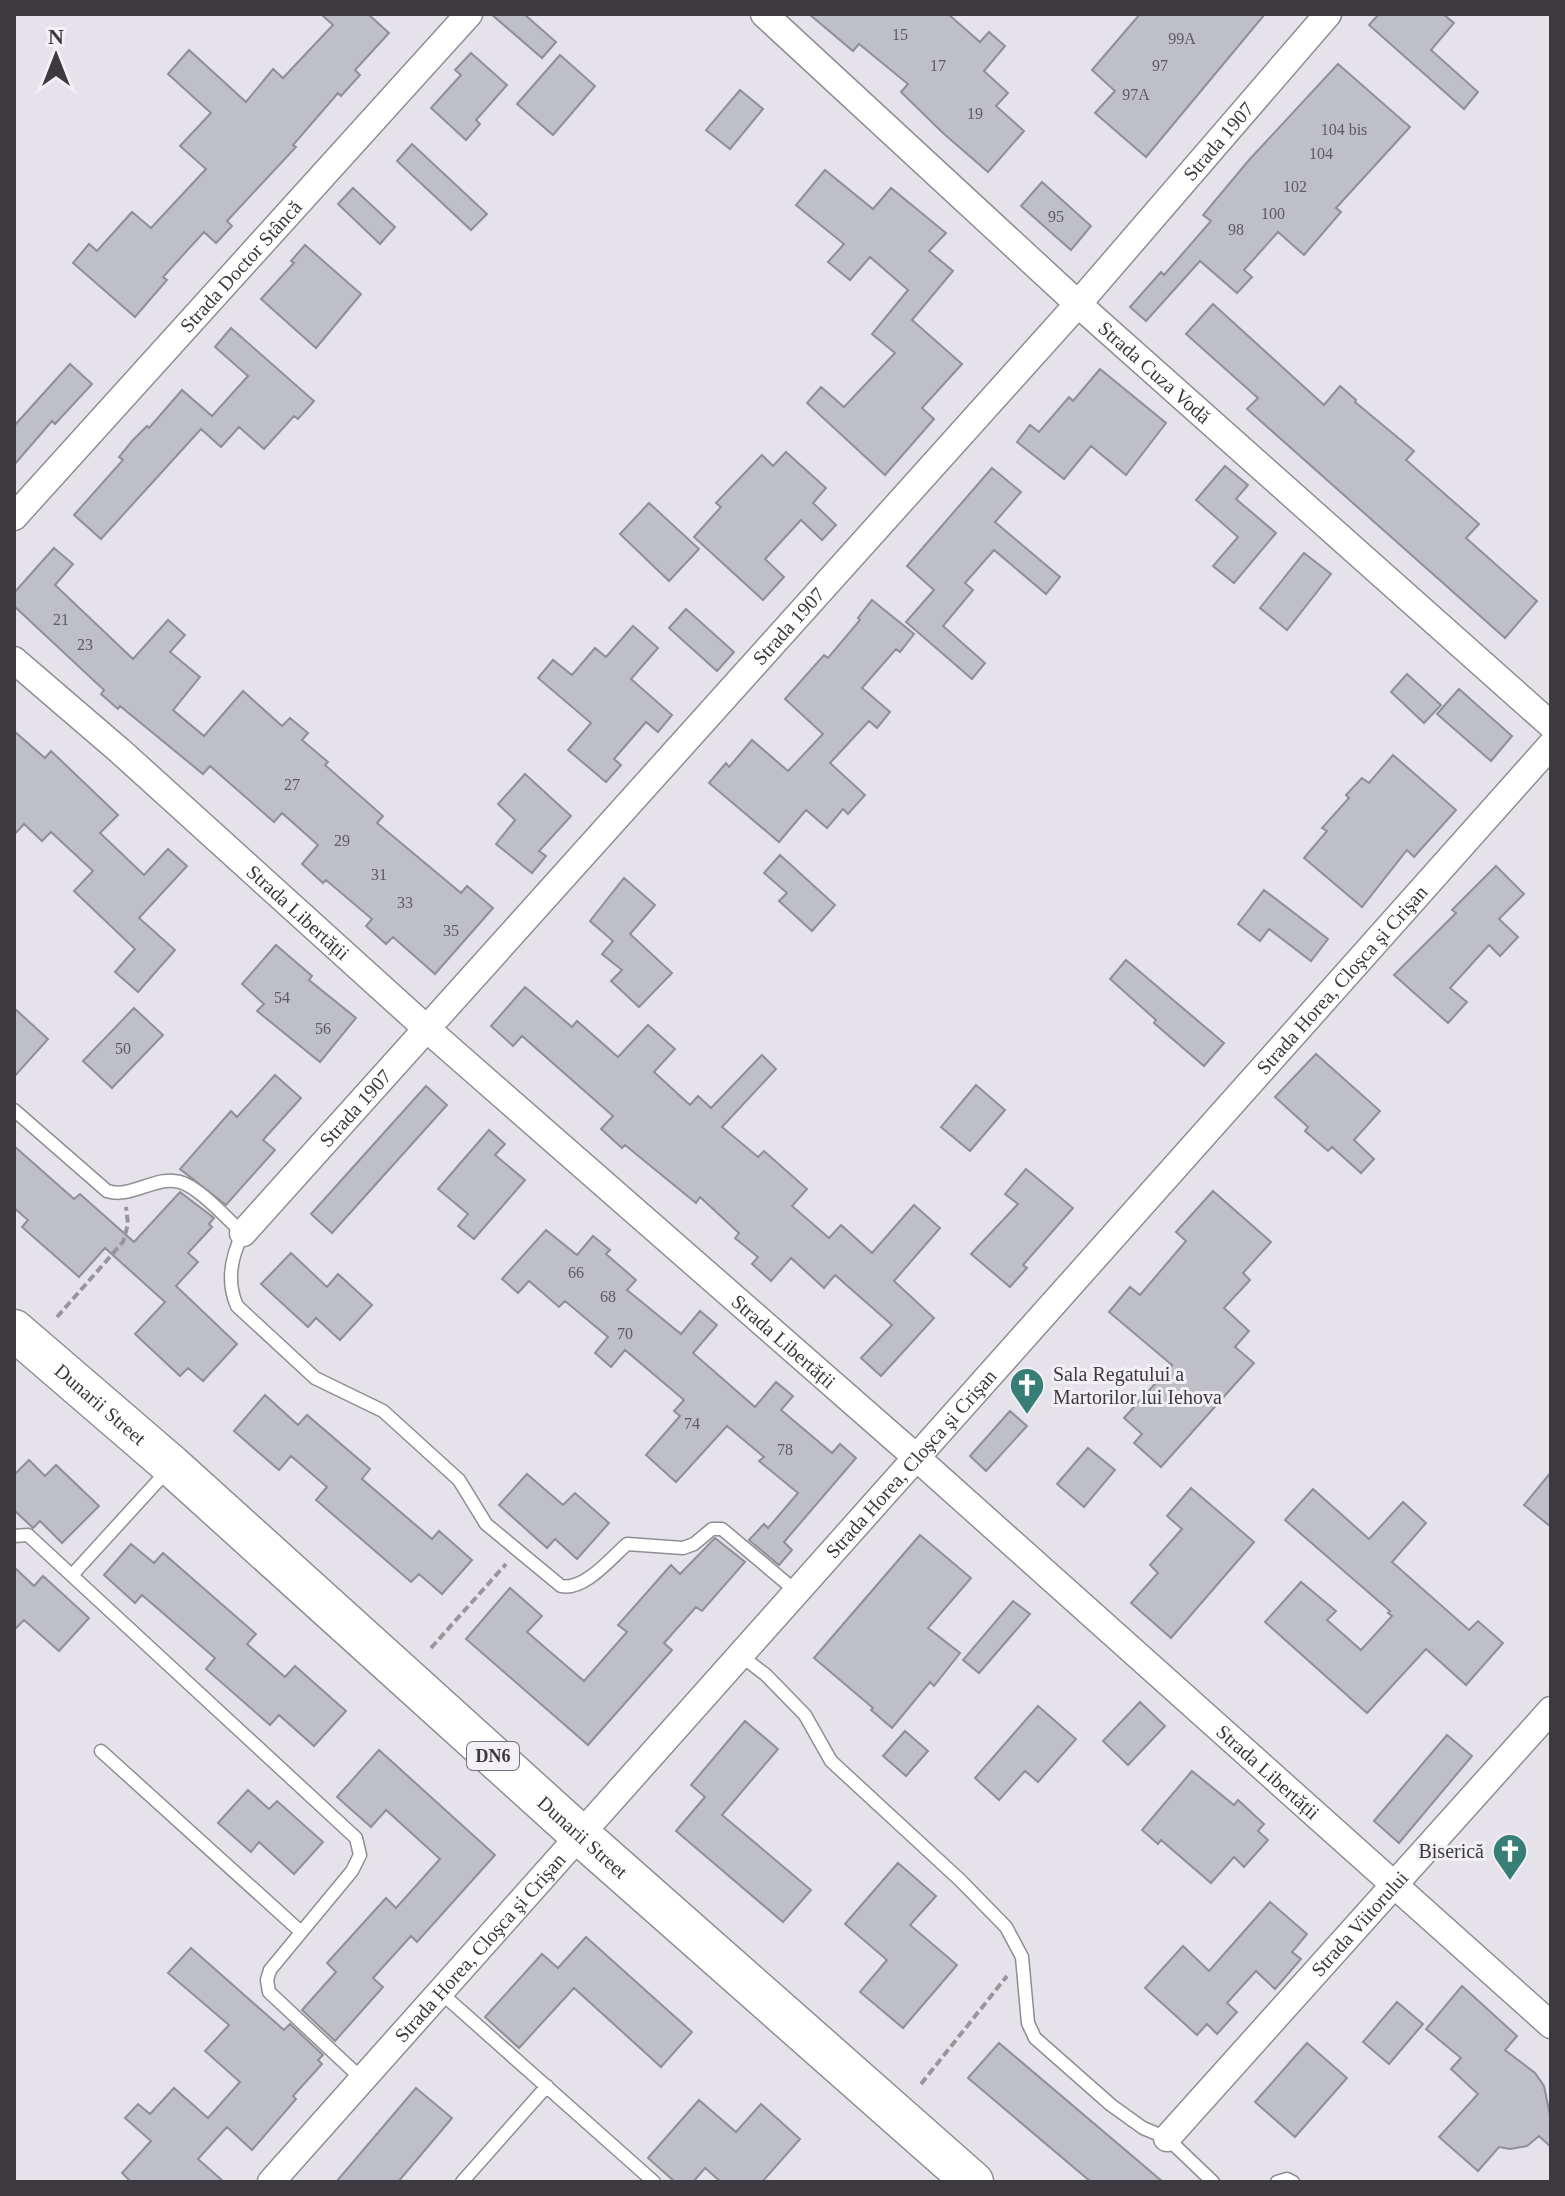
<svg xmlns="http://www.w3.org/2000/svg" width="1565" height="2196" font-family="Georgia,serif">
  <rect width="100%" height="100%" fill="#e5e2ea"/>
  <path fill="#bebfc7" stroke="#8e8f97" stroke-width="2" d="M321 14H368L389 33 355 70 360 75 341 96 338 93 293 145 296 147 227 221 232 226 216 243 204 232 163 277 167 280 135 317 73 263 89 244 97 251 132 212 151 228 206 169 180 146 211 113 168 74 189 50 246 102 273 69 283 78 333 25Z
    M491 14H524L556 42 542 58Z
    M809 14H948L980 42 989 32 1005 46 984 71 1008 93 996 106 1024 131 988 172 943 133 901 92 908 84 859 44 853 51Z
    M1140 14H1265L1146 157 1095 113 1115 91 1092 70Z
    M1379 14H1443L1454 23 1431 50 1478 92 1464 109 1369 25Z
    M471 53 507 85 476 120 480 124 466 140 431 108 461 75 455 70Z
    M560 55 595 86 553 135 517 104Z
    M1338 64 1410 127 1336 208 1341 212 1304 255 1278 232 1244 270 1252 277 1237 293 1200 261 1146 321 1130 307 1161 272 1164 275 1211 221 1203 215 1249 160Z
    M740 90 763 109 730 149 706 130Z
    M412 144 487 214 471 230 397 161Z
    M825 170 873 209 891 188 946 233 929 251 953 271 912 320 962 364 922 408 934 419 885 475 807 403 821 387 844 407 895 353 872 334 908 290 870 257 850 280 828 262 844 244 796 205Z
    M1042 182 1091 226 1071 250 1021 206Z
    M353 188 395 227 380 244 338 204Z
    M305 245 361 294 316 348 261 299 294 263 291 261Z
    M1213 304 1324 405 1340 386 1356 400 1355 402 1414 451 1406 460 1479 524 1466 538 1537 601 1505 638 1247 409 1258 398 1186 334Z
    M231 328 314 401 298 419 294 416 264 449 239 427 221 447 201 429 101 539 74 515 123 460 119 457 132 441 147 426 149 428 182 390 212 416 248 376 215 347Z
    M70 364 92 384 55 424 52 421 14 465V426Z
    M1100 369 1166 423 1126 475 1091 446 1064 479 1017 442 1030 425 1039 432 1069 397 1073 401Z
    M786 452 826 488 813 503 836 525 822 540 801 520 765 559 784 577 763 600 694 537 721 507 716 503 762 455 773 466Z
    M1225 466 1248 485 1236 499 1276 533 1234 583 1213 566 1238 537 1196 500Z
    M992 468 1021 492 995 522 1060 577 1046 594 994 550 965 583 973 590 943 626 985 663 972 679 906 622 934 590 907 566Z
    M649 503 699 549 669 581 620 534Z
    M54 548 73 564 55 585 133 659 168 620 185 635 170 652 200 677 173 710 204 736 243 691 282 726 290 718 308 733 302 740 328 762 325 765 383 816 377 823 461 893 467 886 493 908 435 974 393 937 386 944 366 926 372 919 326 880 323 883 302 864 318 845 282 813 274 822 210 766 203 774 120 706 118 709 101 694 104 690 14 606V593Z
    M1304 553 1331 574 1287 630 1260 608Z
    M872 600 914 634 900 652 896 649 862 688 890 712 877 728 869 721 830 763 865 795 848 814 843 809 827 828 806 810 779 842 709 783 726 763 729 767 752 740 788 771 823 734 785 699 824 655 828 658 860 620 858 618Z
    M686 609 734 652 717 671 669 628Z
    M633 626 658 648 631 679 672 715 658 732 646 722 614 759 621 765 606 782 568 750 591 723 538 678 553 660 572 675 595 648 606 657Z
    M1407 674 1441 705 1424 723 1391 692Z
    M1459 689 1512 736 1491 761 1437 714Z
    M14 731 45 758 51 751 118 815 100 833 144 875 168 849 187 866 139 918 175 950 138 992 115 972 135 949 74 891 93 871 51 832 42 841 24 824 14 835Z
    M1393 755 1456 810 1414 857 1407 850 1362 907 1304 858 1327 831 1322 828 1349 798 1346 795 1362 778 1369 783Z
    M525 774 571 816 539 851 546 856 532 873 496 844 515 820 498 804Z
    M780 855 835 905 812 931 779 901 787 893 764 873Z
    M1496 866 1524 894 1499 919 1518 937 1500 956 1489 945 1450 988 1467 1002 1448 1023 1394 975 1456 913 1452 910Z
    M624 878 655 905 630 934 672 973 639 1007 611 981 622 970 602 954 613 941 590 921Z
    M1264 890 1328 939 1311 961 1269 929 1260 941 1238 924Z
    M276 945 312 976 309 980 356 1018 320 1062 257 1011 264 1004 242 984Z
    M1126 960 1224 1043 1204 1066 1154 1023 1156 1020 1110 979Z
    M525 987 572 1027 577 1021 618 1057 648 1025 675 1049 654 1072 690 1105 698 1096 711 1108 762 1055 776 1069 722 1127 758 1157 764 1151 807 1189 792 1206 829 1238 841 1225 872 1253 914 1205 940 1228 894 1281 934 1318 881 1376 861 1358 892 1325 835 1275 824 1288 791 1258 771 1281 752 1264 758 1257 735 1238 739 1233 700 1197 696 1203 625 1145 622 1148 601 1129 613 1116 522 1036 513 1046 491 1026Z
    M14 1008 48 1039 14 1077Z
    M134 1008 163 1035 112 1088 83 1061Z
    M1316 1054 1380 1111 1354 1140 1374 1159 1361 1173 1332 1147 1328 1151 1305 1131 1308 1127 1275 1097Z
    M275 1075 301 1098 263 1140 275 1150 226 1205 180 1169 231 1111 237 1117Z
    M976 1085 1005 1110 970 1151 941 1127Z
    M426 1086 447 1105 332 1233 311 1214Z
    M489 1130 505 1144 495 1155 525 1180 474 1239 458 1226 468 1214 438 1189Z
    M14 1146 74 1199 80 1194 134 1242 180 1192 214 1218 209 1224 212 1227 188 1253 198 1262 176 1286 237 1344 203 1381 188 1368 180 1376 135 1334 165 1302 105 1248 79 1277 22 1227 28 1220 14 1208Z
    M1026 1169 1073 1208 1023 1265 1027 1268 1010 1287 971 1254 1018 1204 1005 1194Z
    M1213 1191 1271 1242 1243 1273 1250 1280 1224 1308 1249 1331 1235 1347 1254 1363 1161 1467 1134 1443 1142 1434 1124 1418 1172 1365 1109 1312 1130 1287 1140 1295 1186 1241 1176 1232Z
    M546 1230 577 1255 593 1236 610 1250 606 1254 636 1280 627 1290 681 1334 700 1311 717 1325 693 1353 755 1407 776 1382 793 1396 781 1410 832 1453 840 1444 856 1458 784 1542 792 1550 779 1565 749 1540 764 1524 768 1528 798 1493 759 1461 764 1457 727 1426 676 1482 646 1455 680 1416 674 1411 684 1400 625 1350 611 1367 595 1353 608 1337 565 1301 559 1307 529 1281 518 1293 502 1279Z
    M291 1253 327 1287 338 1274 372 1305 340 1340 316 1318 308 1327 261 1284Z
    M265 1395 298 1425 307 1415 370 1469 362 1479 432 1539 439 1531 472 1560 442 1594 419 1574 411 1582 316 1500 327 1487 291 1456 279 1470 234 1431Z
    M1010 1411 1027 1426 986 1471 970 1456Z
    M1088 1448 1115 1470 1084 1507 1057 1484Z
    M29 1460 45 1476 56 1465 99 1506 62 1543 40 1521 33 1528 14 1510V1475Z
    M1551 1472V1527L1524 1505Z
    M527 1474 563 1505 575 1493 609 1523 577 1559 555 1539 547 1548 499 1505Z
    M1191 1488 1254 1542 1171 1638 1131 1603 1158 1573 1150 1565 1182 1529 1167 1516Z
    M1313 1489 1369 1539 1403 1502 1426 1523 1392 1562 1469 1630 1478 1621 1503 1643 1466 1685 1426 1649 1367 1713 1265 1622 1301 1582 1336 1611 1327 1620 1361 1650 1392 1616 1388 1613 1390 1611 1285 1520Z
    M920 1535 971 1578 928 1628 960 1653 934 1686 930 1682 892 1728 871 1710 873 1708 814 1658Z
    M715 1538 745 1562 702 1611 696 1607 664 1643 672 1650 588 1745 466 1639 510 1588 542 1616 527 1632 584 1681 627 1632 618 1625 671 1565 680 1574Z
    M131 1544 154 1563 163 1553 256 1634 247 1644 285 1677 295 1666 346 1711 314 1746 279 1715 270 1725 206 1669 215 1658 142 1595 135 1603 104 1575Z
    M14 1567 34 1586 43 1576 89 1618 59 1651 24 1620 14 1630Z
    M1013 1601 1030 1614 979 1673 963 1660Z
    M1140 1702 1165 1726 1128 1765 1103 1741Z
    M1038 1706 1076 1739 1038 1782 1025 1771 999 1800 975 1778Z
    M745 1721 778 1749 722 1815 811 1890 783 1922 676 1831 705 1797 691 1785Z
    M905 1731 928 1751 906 1776 883 1756Z
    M1447 1735 1472 1756 1399 1843 1374 1821Z
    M379 1750 495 1855 417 1942 411 1936 373 1978 383 1987 335 2041 302 2010 336 1972 327 1963 386 1898 396 1908 440 1859 386 1810 371 1827 337 1797Z
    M1192 1771 1234 1805 1238 1800 1264 1824 1258 1831 1268 1840 1244 1867 1234 1857 1211 1883 1161 1840 1158 1844 1142 1830Z
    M248 1790 269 1809 277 1801 323 1842 294 1874 259 1842 251 1852 218 1823Z
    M898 1863 936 1896 910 1925 957 1965 903 2028 860 1992 887 1960 845 1924Z
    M1270 1902 1307 1934 1292 1952 1301 1959 1275 1989 1256 1971 1227 2003 1237 2012 1217 2034 1207 2024 1197 2035 1145 1988 1183 1946 1209 1971Z
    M586 1937 692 2032 661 2067 574 1988 519 2048 485 2017 542 1954 558 1968Z
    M191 1948 284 2030 290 2024 323 2055 318 2060 322 2064 293 2096 296 2099 252 2150 227 2127 198 2159 224 2182H131L122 2173 151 2141 125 2118 138 2104 150 2114 174 2088 208 2118 240 2082 205 2051 229 2025 168 1973Z
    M1462 1986 1517 2036 1505 2050 1535 2073 1544 2086 1551 2120V2147L1539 2136 1527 2146 1510 2149 1499 2147 1478 2171 1439 2137 1478 2094 1451 2069 1461 2058 1426 2029Z
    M1397 2002 1423 2024 1389 2064 1363 2042Z
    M999 2043 1163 2182H1091L968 2078Z
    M1307 2043 1347 2078 1295 2137 1255 2102Z
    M416 2088 452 2118 398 2182H336Z
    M699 2100 736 2132 761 2104 800 2139 762 2182H721L705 2168 693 2182H675L648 2158Z"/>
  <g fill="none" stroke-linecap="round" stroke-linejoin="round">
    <g stroke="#908d94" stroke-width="15">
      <path id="lane" d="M14 1110 107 1191C132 1199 155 1175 180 1182 199 1187 227 1219 243 1233 231 1257 226 1281 237 1306L315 1378 383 1411 459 1480 486 1524 561 1586C584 1591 610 1559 627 1544L683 1548 694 1544 712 1529H722L797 1592
        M14 1536 28 1535 356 1838 360 1855 352 1871 270 1970 267 1980 269 1992 362 2079
        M73 1574 167 1471
        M740 1655 766 1675 805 1715 831 1761 960 1880 1006 1927 1022 1957 1028 2023 1035 2038 1111 2105 1143 2128 1167 2138 1213 2182
        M101 1751 301 1932
        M440 1992 654 2182
        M462 2182 547 2086
        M1277 2182 1287 2179 1293 2182"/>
    </g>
    <g stroke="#908d94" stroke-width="29">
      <g id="street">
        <path id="s1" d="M764 14 1078 304 1551 725"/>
        <path id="s2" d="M14 517 469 14"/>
        <path id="s3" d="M14 660 120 751 427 1029 917 1458 1551 2025"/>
        <path id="s4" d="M243 1233 1078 304 1328 14"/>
        <path id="s5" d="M1167 2138 1551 1710"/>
        <path id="s6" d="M271 2182 1551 745"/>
      </g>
    </g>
    <g stroke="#908d94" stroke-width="43">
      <g id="primary">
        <path id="s7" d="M14 1330 172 1466 579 1834 973 2182"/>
      </g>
    </g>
    <path stroke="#98959b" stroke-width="4" stroke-dasharray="8 4" stroke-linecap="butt" d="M57 1317 123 1242 128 1224 126 1207
      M431 1648 506 1564
      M921 2084 1007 1976"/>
    <use href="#lane" stroke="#fff" stroke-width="12"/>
    <use href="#street" stroke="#fff" stroke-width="26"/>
    <use href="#primary" stroke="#fff" stroke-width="40"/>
  </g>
  <defs>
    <g id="church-pin" transform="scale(1.8)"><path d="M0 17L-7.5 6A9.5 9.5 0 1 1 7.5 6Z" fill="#377e76" stroke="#f2eff7"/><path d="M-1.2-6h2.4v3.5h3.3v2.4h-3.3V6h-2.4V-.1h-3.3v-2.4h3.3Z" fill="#fff"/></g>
  </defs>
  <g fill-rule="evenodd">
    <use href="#church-pin" x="1027" y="1385"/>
    <use href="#church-pin" x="1510" y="1851"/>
  </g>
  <g text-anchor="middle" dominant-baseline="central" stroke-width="6" stroke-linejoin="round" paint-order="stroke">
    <g font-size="16" fill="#5c5b60">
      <text x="900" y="34">15</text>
      <text x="1182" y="38">99A</text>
      <text x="938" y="65">17</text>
      <text x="1160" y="65">97</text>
      <text x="1136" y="94">97A</text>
      <text x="975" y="113">19</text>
      <text x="1344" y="129">104 bis</text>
      <text x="1321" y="153">104</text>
      <text x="1295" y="186">102</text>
      <text x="1273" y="213">100</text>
      <text x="1056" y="216">95</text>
      <text x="1236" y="229">98</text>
      <text x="61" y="619">21</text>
      <text x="85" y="644">23</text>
      <text x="292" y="784">27</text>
      <text x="342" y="840">29</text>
      <text x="379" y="874">31</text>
      <text x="405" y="902">33</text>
      <text x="451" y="930">35</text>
      <text x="282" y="997">54</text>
      <text x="323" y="1028">56</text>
      <text x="123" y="1048">50</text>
      <text x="576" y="1272">66</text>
      <text x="608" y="1296">68</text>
      <text x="625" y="1333">70</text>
      <text x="692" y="1423">74</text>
      <text x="785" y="1449">78</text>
    </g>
    <rect fill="#f2eff7" stroke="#737076" stroke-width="2" x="467" y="1742" width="52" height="28" rx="6"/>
    <g font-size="18" font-weight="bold" fill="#3c3a3e">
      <text x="493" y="1756">DN6</text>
    </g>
    <g font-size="20" fill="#3c3a3e" stroke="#f2eff7">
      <text stroke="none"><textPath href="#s4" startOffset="1464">Strada 1907</textPath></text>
      <text stroke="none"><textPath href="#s2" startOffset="338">Strada Doctor Stâncă</textPath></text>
      <text stroke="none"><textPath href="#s1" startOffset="530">Strada Cuza Vodă</textPath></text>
      <text stroke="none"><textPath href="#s4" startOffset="816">Strada 1907</textPath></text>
      <text stroke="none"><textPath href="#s3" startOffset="380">Strada Libertății</textPath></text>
      <text stroke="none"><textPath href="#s6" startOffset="1610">Strada Horea, Cloşca şi Crişan</textPath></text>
      <text stroke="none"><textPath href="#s4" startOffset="168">Strada 1907</textPath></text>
      <text stroke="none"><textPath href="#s3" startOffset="1028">Strada Libertății</textPath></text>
      <text stroke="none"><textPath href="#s7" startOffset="114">Dunarii Street</textPath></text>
      <text stroke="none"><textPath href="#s6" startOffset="962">Strada Horea, Cloşca şi Crişan</textPath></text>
      <text stroke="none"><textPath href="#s3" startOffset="1676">Strada Libertății</textPath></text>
      <text stroke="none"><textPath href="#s7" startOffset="762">Dunarii Street</textPath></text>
      <text stroke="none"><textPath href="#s5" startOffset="288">Strada Viitorului</textPath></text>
      <text stroke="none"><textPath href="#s6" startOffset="314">Strada Horea, Cloşca şi Crişan</textPath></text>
    </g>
    <g font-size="20" fill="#3c3a3e" stroke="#f2eff7" text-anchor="start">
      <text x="1053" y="1374">Sala Regatului a<tspan x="1053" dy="23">Martorilor lui Iehova</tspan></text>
      <text x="1484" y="1851" text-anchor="end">Biserică</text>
    </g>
  </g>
  <rect width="1565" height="2196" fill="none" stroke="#3c3a3e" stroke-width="32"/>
  <g transform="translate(56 56)" stroke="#f2eff7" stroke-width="6" paint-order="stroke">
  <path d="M0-6L14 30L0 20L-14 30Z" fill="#3c3a3e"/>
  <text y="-12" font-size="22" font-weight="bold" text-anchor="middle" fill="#3c3a3e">N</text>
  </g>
</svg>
